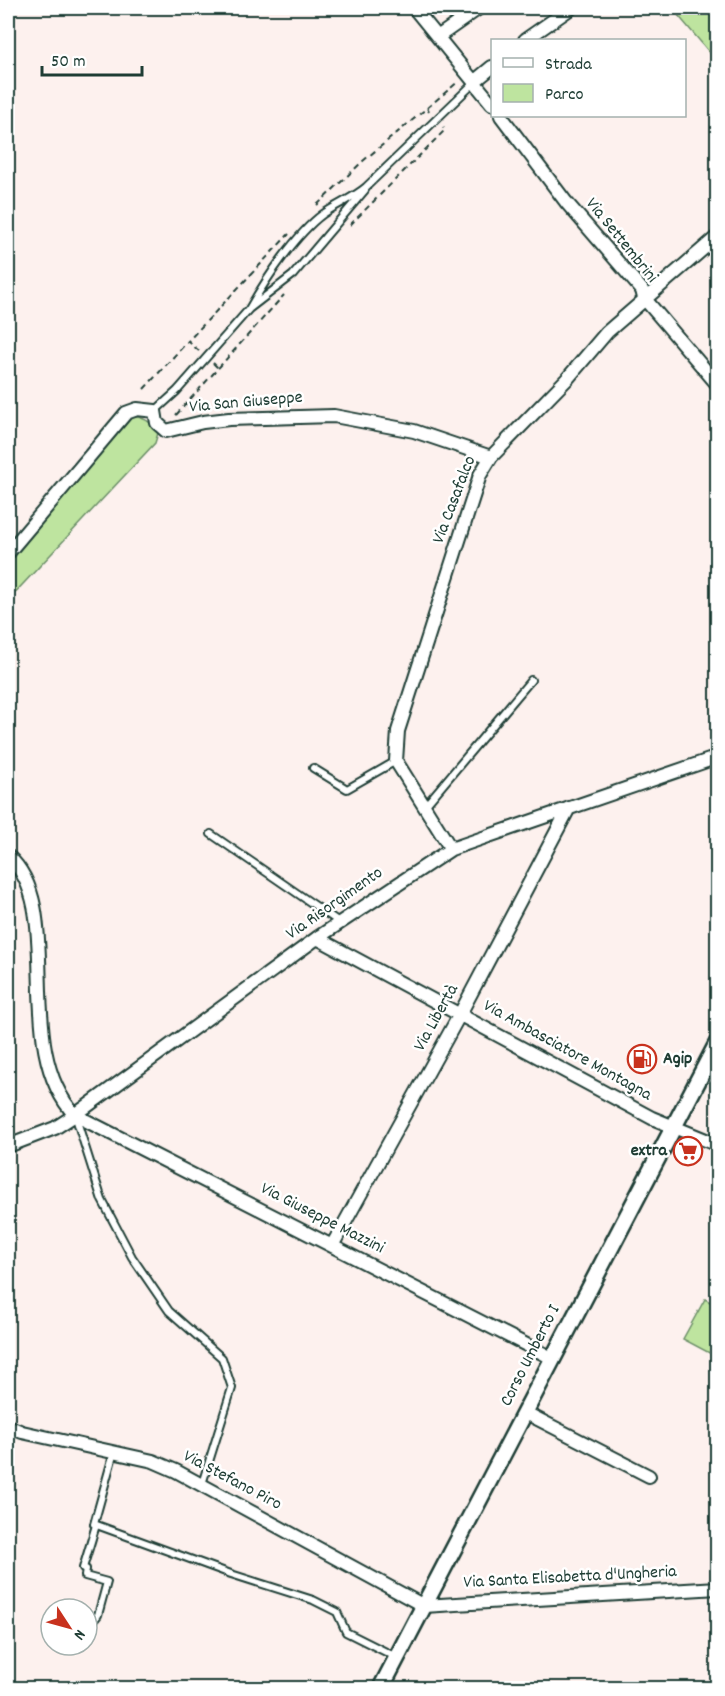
<svg xmlns="http://www.w3.org/2000/svg" width="725" height="1696" font-family="Dekko,sans-serif">
  <rect width="100%" height="100%" fill="#fdf1ee"/>
  <filter id="ink" filterUnits="userSpaceOnUse"><feTurbulence type="fractalNoise" baseFrequency=".0167" numOctaves="2"/><feDisplacementMap in="SourceGraphic" scale="12" xChannelSelector="R" yChannelSelector="G"/><feConvolveMatrix kernelMatrix="1 2 1 2 8 2 1 2 1" color-interpolation-filters="sRGB"/></filter>
  <g filter="url(#ink)">
    <path fill="#bee49f" stroke="#6e906a" stroke-width="1.5" d="M672 8H717V57L715 59Z
      M129 417C141 414 153 423 158 433L155 443 8 600V561Z
      M705 1299 717 1306V1357L683 1339Z"/>
    <g fill="none" stroke-linecap="round" stroke-linejoin="round">
      <g stroke="#1f3d34" stroke-width="10">
        <path id="service" d="M249 309C266 279 296 234 323 214 337 204 353 198 366 187L475 82
          M155 411 177 391 249 309 293 275 365 190
          M313 768 347 789 396 761
          M425 806 531 680
          M211 834 339 922
          M76 1118 102 1200 132 1257 169 1311 222 1358 232 1388 202 1484
          M114 1452 94 1524 231 1574 313 1600 337 1612 346 1632 396 1657
          M88 1635 93 1621 98 1615 107 1582 85 1576 86 1569 83 1568 96 1525"/>
      </g>
      <g stroke="#1f3d34" stroke-width="16">
        <path id="minor" d="M414 8 492 104
          M439 36 479 8
          M525 40 571 8
          M475 81 492 67
          M501 116 566 202 642 290 644 298 718 385
          M8 553 126 413 137 409 155 411 157 423 166 431 203 422 229 419 334 416 414 431 491 457
          M451 849 396 761 398 731 480 475 491 457 567 379 607 332 718 236
          M8 856C68 909 10 1045 75 1115L552 1358
          M317 938 652 1118 718 1145
          M8 1146 55 1128 75 1115 317 938 451 849 718 757
          M333 1244 460 1014 569 808
          M524 1412 649 1476
          M8 1426 22 1432 153 1461 176 1471 424 1606 718 1588"/>
      </g>
      <g stroke="#1f3d34" stroke-width="20">
        <path id="tertiary" d="M381 1688 718 1042"/>
      </g>
      <path stroke="#1f3d34" stroke-width="2" stroke-dasharray="6 4.5" stroke-linecap="butt" d="M427 108 459 81
        M317 205 363 161 427 108 429 112
        M350 225 445 130 443 127
        M199 351 188 341 289 234
        M213 363 218 368
        M144 389 188 341
        M176 415 284 295"/>
      <use href="#service" stroke="#fff" stroke-width="6"/>
      <use href="#minor" stroke="#fff" stroke-width="12"/>
      <use href="#tertiary" stroke="#fff" stroke-width="15"/>
    </g>
  </g>
  <defs>
    <g id="fuel-ring" transform="scale(1.5)"><circle r="9.5" fill="#fff" stroke="#c8321e" stroke-width="1.5"/><path d="M-5.5-6h7V0h2V4h1.3V-2.5L3-4.5l.8-.8L6-3V5H2.5V1h-1V6h-7ZM-4.2-4.7v3.2H.2V-4.7Z" fill="#c8321e"/></g>
    <g id="supermarket-ring" transform="scale(1.5)"><circle r="9.5" fill="#fff" stroke="#c8321e" stroke-width="1.5"/><path d="M-6-5.5h2.5l.6 2H6L4.5 2H-2.5L-4.4-4H-6ZM-1.5 3.2a1.3 1.3 0 1 0 .1 0ZM3 3.2a1.3 1.3 0 1 0 .1 0Z" fill="#c8321e"/></g>
  </defs>
  <g fill-rule="evenodd">
    <use href="#fuel-ring" x="642" y="1059"/>
    <use href="#supermarket-ring" x="688" y="1151"/>
  </g>
  <g text-anchor="middle" dominant-baseline="central" stroke-width="5" stroke-linejoin="round" paint-order="stroke">
    <g font-size="18" fill="#1f3d34" stroke="#fff">
      <text transform="translate(621 241) rotate(51)">Via Settembrini</text>
      <text transform="translate(246 403) rotate(-5)">Via San Giuseppe</text>
      <text transform="translate(455 500) rotate(-69)">Via Casafalco</text>
      <text transform="translate(335 904) rotate(-35)">Via Risorgimento</text>
      <text transform="translate(437 1018) rotate(-61)">Via Libertà</text>
      <text transform="translate(567 1051) rotate(29)">Via Ambasciatore Montagna</text>
      <text transform="translate(322 1219) rotate(27)">Via Giuseppe Mazzini</text>
      <text transform="translate(531 1356) rotate(-63)">Corso Umberto I</text>
      <text transform="translate(232 1481) rotate(28)">Via Stefano Piro</text>
      <text transform="translate(570 1578) rotate(-3)">Via Santa Elisabetta d'Ungheria</text>
    </g>
    <g font-size="18" font-weight="bold" fill="#1f3d34" stroke="#fff" text-anchor="start">
      <text x="663" y="1059">Agip</text>
      <text x="667" y="1151" text-anchor="end">extra</text>
    </g>
  </g>
  <rect width="725" height="1696" fill="none" stroke="#fff" stroke-width="30"/>
  <rect x="15" y="15" width="695" height="1666" fill="none" stroke="#1f3d34" stroke-width="2" filter="url(#ink)"/>
  <rect x="491" y="39" width="195" height="78" fill="#ffffff" stroke="#a5b1ae" stroke-width="1.5"/>
  <rect x="503" y="58" width="30" height="9" fill="#ffffff" stroke="#a5b1ae" stroke-width="1.5"/>
  <text x="545" y="69" font-size="18" fill="#1f3d34">Strada</text>
  <rect x="503" y="84" width="30" height="18" fill="#bee49f" stroke="#a5b1ae" stroke-width="1.5"/>
  <text x="545" y="99" font-size="18" fill="#1f3d34">Parco</text>
  <g transform="translate(69 1627) rotate(126)"><circle r="28" fill="#ffffff" stroke="#a5b1ae" stroke-width="1.5"/>
  <path d="M0-4.5L10 22L0 15L-10 22Z" fill="#c8321e"/>
  <text y="-9" font-size="16" font-weight="bold" text-anchor="middle" fill="#1f3d34">N</text>
  </g>
  <path d="M42 66v9h100v-9" fill="none" stroke="#1f3d34" stroke-width="3"/>
  <text x="51" y="66" font-size="18" fill="#1f3d34" stroke="#ffffff" stroke-width="4.5" paint-order="stroke">50 m</text>
</svg>
